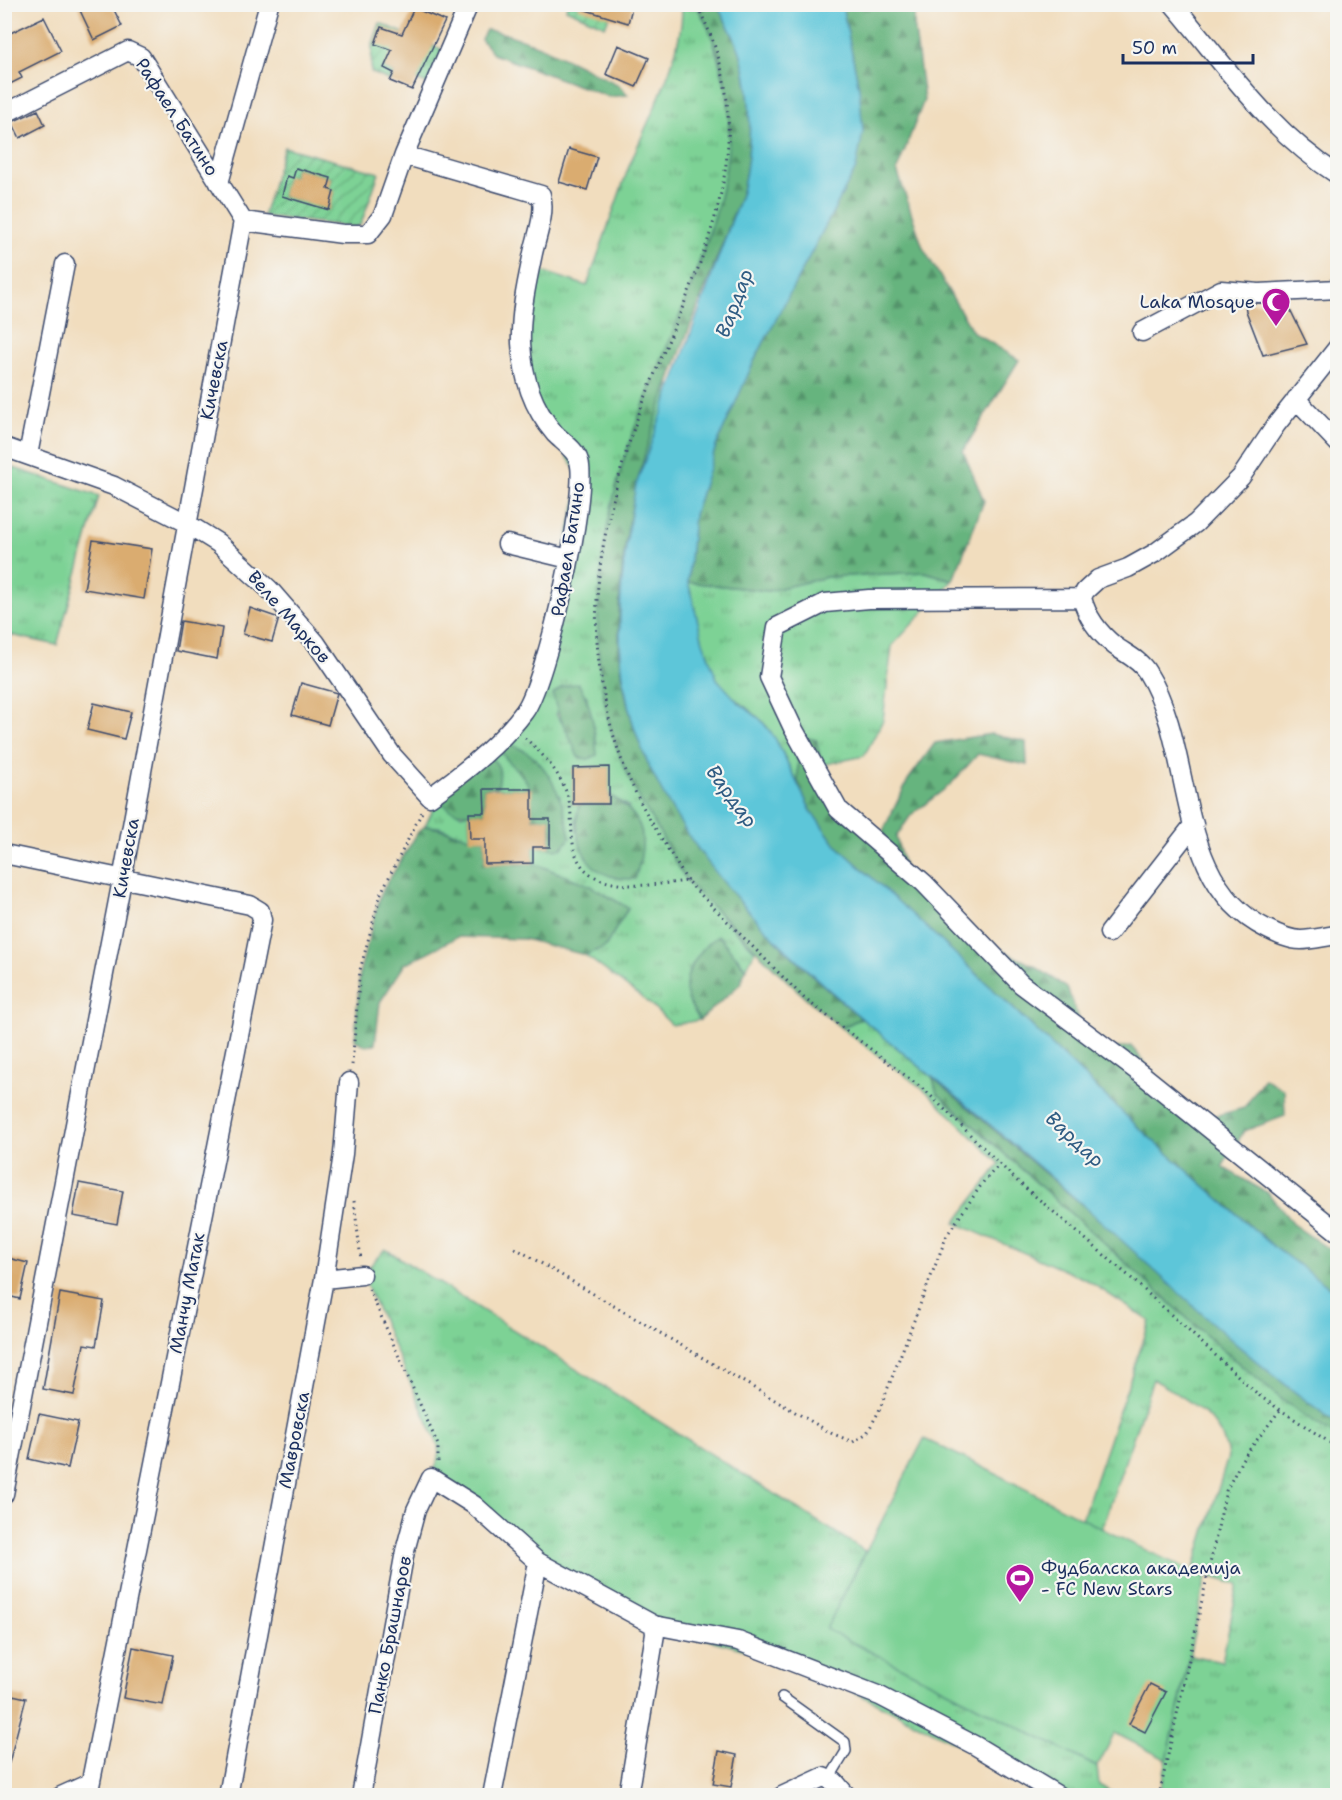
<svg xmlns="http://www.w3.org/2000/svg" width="1342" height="1800" font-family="'Shantell Sans',sans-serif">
  <defs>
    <pattern id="grass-tufts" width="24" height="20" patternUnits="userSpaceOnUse" patternTransform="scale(1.5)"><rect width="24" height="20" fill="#7dd295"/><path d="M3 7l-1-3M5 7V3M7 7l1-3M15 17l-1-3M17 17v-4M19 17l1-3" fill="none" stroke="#66ab7d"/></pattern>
    <pattern id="forest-firs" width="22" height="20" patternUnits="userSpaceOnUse" patternTransform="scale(1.5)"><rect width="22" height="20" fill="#66b47e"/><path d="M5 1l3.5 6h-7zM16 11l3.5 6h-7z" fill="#53936a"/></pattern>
    <pattern id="garden-furrows" width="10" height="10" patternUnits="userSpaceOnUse" patternTransform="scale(1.5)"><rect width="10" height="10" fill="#7dd295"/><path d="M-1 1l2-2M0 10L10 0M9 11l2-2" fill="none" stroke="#66ab7d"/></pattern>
  </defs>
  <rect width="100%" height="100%" fill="#f6f6f2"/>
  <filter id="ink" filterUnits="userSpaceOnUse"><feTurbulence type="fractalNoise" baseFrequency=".0167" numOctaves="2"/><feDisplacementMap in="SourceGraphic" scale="12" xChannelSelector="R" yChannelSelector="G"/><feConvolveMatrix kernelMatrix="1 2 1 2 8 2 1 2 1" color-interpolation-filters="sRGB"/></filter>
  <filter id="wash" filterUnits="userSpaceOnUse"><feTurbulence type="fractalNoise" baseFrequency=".008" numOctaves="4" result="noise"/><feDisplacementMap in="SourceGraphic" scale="24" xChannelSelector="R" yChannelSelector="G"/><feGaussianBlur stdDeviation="1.35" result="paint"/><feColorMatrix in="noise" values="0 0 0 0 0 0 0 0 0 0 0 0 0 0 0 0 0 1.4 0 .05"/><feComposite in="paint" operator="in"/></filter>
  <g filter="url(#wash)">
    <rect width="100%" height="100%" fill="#f1ddbe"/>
    <path fill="url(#grass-tufts)" stroke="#4c807a" stroke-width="1.5" fill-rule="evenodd" d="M682 5H696L711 33 727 92 730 111 728 161 718 208 684 305 608 710 628 776 643 804 698 892 755 951 746 969 736 955 691 1006 700 1020 672 1025 649 1003 585 955 605 947 628 908 591 886 533 863V847H550L555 850 562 848 560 796 508 762 526 778 532 789H494L498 786 489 756 525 711 581 480 528 389 530 267 587 286C601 247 614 208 628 169 647 120 684 57 682 5ZM586 695 596 742 578 757 570 734 556 714ZM609 767V795L629 807 578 835 576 820 579 804H573V768Z
      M5 465 99 496 57 645 6 634 5 643Z
      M925 572 953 580 892 646 883 720 864 756 822 765 798 736V784C787 763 778 738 761 720 747 706 728 697 717 679 702 654 696 611 688 582L768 591 827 577Z
      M439 797 461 815 469 813 470 839 439 827 425 826Z
      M861 1018 933 1078 937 1093 1218 1346 1285 1402 1337 1437V1795H1159L1190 1655 1222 1662 1238 1585 1193 1571 1228 1457C1223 1417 1185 1398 1153 1379L1102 1529 1082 1519 1150 1321 1087 1280 955 1223 1000 1164 927 1092 841 1028Z
      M385 1249 865 1551 827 1629 1097 1767 1099 1785 1117 1795H1059L801 1665 654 1625 577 1583 431 1478 439 1458 438 1445 362 1275Z"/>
    <path fill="url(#forest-firs)" stroke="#40726e" stroke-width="1.5" d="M697 5H717C725 21 736 38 741 55 753 99 752 148 742 192 711 277 672 365 646 450 626 520 611 609 623 681 643 811 763 937 861 1018L841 1028C802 996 767 963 733 926 718 911 701 898 688 882 676 866 667 845 657 828 647 811 637 795 629 778 580 676 595 541 631 438 650 384 674 332 694 279 730 180 750 103 697 5Z
      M842 5H915L914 24 924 100 897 170 923 248 973 332 1019 360 963 451 984 501 953 580 925 572 827 577 768 591 688 582 694 515 716 446 754 361 856 168 859 88Z
      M486 30C525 34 581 67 619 85L628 95 609 97 493 54 481 39Z
      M578 683C592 704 595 730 597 755L589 759 578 757C570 734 557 718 553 694L562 687Z
      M991 734 1026 742 1027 765 978 754 950 785 911 815 896 837 908 881 995 947 1036 967 1067 988 1078 1017 1097 1051 1131 1046 1174 1099 1200 1120 1244 1108 1264 1078 1284 1090 1285 1116 1244 1131 1222 1167 1268 1193 1294 1225 1337 1255V1293L1274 1247 1141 1130 962 960 835 844 811 811 798 784V736L816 740 822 765 853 818 879 839 908 780 935 743Z
      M505 744C546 750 565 801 570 838L562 848 555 850 550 847V819H532C532 771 525 784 499 750Z
      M489 756C501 766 501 771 498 786L484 789 485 813C464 813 450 817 439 797Z
      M609 795C647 817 648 839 635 879 588 881 571 845 579 804H609Z
      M425 826C446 828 464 839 485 839V864L533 863 591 886 628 908 605 947 585 955 524 939 457 937 405 964 380 1002 375 1044 365 1045 355 1040 360 970 381 893 418 832Z
      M719 936 746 969 740 984 700 1020C694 1011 687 1001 686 990 684 972 703 943 719 936Z
      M933 1078 1114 1232 1268 1371 1337 1423V1437L1285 1402 1218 1346 937 1093Z"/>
    <path fill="url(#garden-furrows)" stroke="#4c807a" stroke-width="1.5" fill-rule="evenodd" d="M567 5H615L605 26 566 9Z
      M380 23 443 50 427 84 384 68 394 73 390 81 371 72 372 46Z
      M284 147 379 173 361 224 356 227 263 216ZM296 168 331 178 328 189 334 191 329 209 282 196 287 177 293 178Z"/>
    <path fill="#7dd295" stroke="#4c807a" stroke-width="1.5" d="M924 1439C1019 1482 1109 1537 1206 1577L1167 1760 1115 1733 1097 1767 826 1629Z"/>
    <path fill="#5dc6d9" stroke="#3c7a9c" stroke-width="1.5" d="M717 5H842L859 88 863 132 856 168 754 361 716 446 694 515 688 582 703 642 717 679 738 702 761 720 775 738 811 811 835 844 962 960 1141 1130 1274 1247 1337 1293V1423C1240 1356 1156 1269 1067 1191 1022 1152 976 1112 929 1074 820 985 692 880 640 744 608 661 620 571 636 485L742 192C752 148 753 99 741 55 736 38 725 21 717 5Z"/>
    <g id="blocks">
      <path fill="#daac6f" d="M77 4H111L122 26 94 40Z
        M579 4H633L628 23 579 8Z
        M414 8 445 21 412 90 390 81 394 73 384 68 392 50 375 44 381 27 402 34Z
        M44 17 61 51 19 72 22 78 4 87V36Z
        M618 45 649 58 636 87 606 74Z
        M38 110 45 125 20 138 12 122Z
        M569 149 597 157 587 190 559 182Z
        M296 168 331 178 328 189 334 191 329 210 282 196 287 176 293 178Z
        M1245 303H1287L1307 344 1263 355 1246 311Z
        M93 540 152 549 144 599 84 589Z
        M250 608 279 618 272 642 243 634Z
        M181 621 222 628 217 659 176 651Z
        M301 683 337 693 328 725 292 715Z
        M94 703 131 712 124 739 87 730Z
        M609 767V804H573V768Z
        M484 789H532V819H550V847H533V863L485 864V839H470L469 813H485Z
        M79 1183 123 1191 117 1224 73 1216Z
        M4 1257 28 1263 20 1299 4 1295Z
        M60 1293 104 1301 96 1346 84 1344 74 1395 43 1389Z
        M39 1414 78 1422 68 1468 29 1459Z
        M133 1647 173 1655 163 1705 123 1698Z
        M1150 1684 1166 1692 1145 1732 1129 1724Z
        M4 1693 26 1698 9 1763H4Z
        M719 1751 737 1755 731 1787 713 1784Z"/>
    </g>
  </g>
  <g filter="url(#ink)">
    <use href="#blocks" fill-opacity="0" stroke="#3b496c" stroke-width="1.5"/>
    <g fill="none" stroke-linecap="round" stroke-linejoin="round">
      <g stroke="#3b496c" stroke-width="12">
        <path id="service" d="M782 1697 845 1742 846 1751 829 1779"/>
      </g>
      <g stroke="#3b496c" stroke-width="21">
        <path id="minor" d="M1173 4C1225 65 1269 131 1338 175
          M4 114 128 51 141 57 243 221 343 234H368L383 215 404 155 541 195C546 213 537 235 533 253 527 282 520 312 521 343 523 378 532 407 555 434 563 442 576 450 579 461 589 493 546 684 524 712 502 742 461 775 430 797L392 755 316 643 269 589 218 543 186 523 114 486 4 447
          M404 155 469 4
          M219 183 269 4
          M1142 332 1221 290 1259 293 1338 289
          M1338 347 1276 425 1241 477 1196 523 1155 553 1128 568 1098 579 1085 591 1082 598C1087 617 1100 634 1115 646 1126 654 1140 660 1147 672 1197 751 1171 882 1267 929 1277 934 1289 940 1301 940 1313 940 1326 936 1338 935
          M1296 399 1338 443
          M28 455 65 264
          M507 544 569 559
          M1082 598 869 599 825 603 777 627 769 677 793 728 838 809 924 883 1021 984 1144 1076 1338 1232
          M4 854 250 905 260 911 262 920 88 1796
          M1109 933 1194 824
          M324 1279 362 1275
          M4 1494 122 880 243 221
          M61 1796 90 1783
          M228 1796 324 1279 343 1154 349 1082
          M361 1796 405 1551 416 1510 431 1478 474 1505 538 1562 654 1625 738 1641 880 1696 976 1746 1059 1796
          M492 1796 538 1562
          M628 1796 655 1634 654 1625
          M782 1796 823 1777 835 1782 847 1796"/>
      </g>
      <path stroke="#3b496c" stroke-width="3" stroke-dasharray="1.5 4.5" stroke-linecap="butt" d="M525 738C543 754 561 774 568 797 573 814 570 832 574 848 584 897 652 885 687 881L805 999 927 1092 1015 1179 1130 1277 1261 1397 1338 1448
        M687 881C667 846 643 812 628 776 610 734 600 685 597 641 593 574 610 503 630 440 677 294 781 160 696 4
        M352 1065 360 970 381 893 422 812
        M354 1201 361 1260
        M515 1248 831 1433 853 1442 867 1433 879 1411 947 1235 984 1181 1000 1164
        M369 1289 438 1445V1462
        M1159 1796 1226 1491 1243 1458 1280 1410
        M1333 1796 1338 1788"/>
      <use href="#service" stroke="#fff" stroke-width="9"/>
      <use href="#minor" stroke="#fff" stroke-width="18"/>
    </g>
  </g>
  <defs>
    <g id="mosque-pin" transform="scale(1.5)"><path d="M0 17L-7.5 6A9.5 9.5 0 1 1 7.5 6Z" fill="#b5179e" stroke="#f6f6f2"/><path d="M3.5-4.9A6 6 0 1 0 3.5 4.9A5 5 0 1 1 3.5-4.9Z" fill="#fff"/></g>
    <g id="stadium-pin" transform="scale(1.5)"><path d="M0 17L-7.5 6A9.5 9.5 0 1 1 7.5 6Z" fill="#b5179e" stroke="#f6f6f2"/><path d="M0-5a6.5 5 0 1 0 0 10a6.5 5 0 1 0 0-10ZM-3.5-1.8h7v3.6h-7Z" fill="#fff"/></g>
  </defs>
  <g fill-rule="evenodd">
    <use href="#mosque-pin" x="1276" y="302"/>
    <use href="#stadium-pin" x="1020" y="1578"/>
  </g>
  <g text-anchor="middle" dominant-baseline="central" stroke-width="4.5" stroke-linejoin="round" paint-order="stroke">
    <g font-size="18" fill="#1b2f5e" stroke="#f6f6f2">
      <text transform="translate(177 117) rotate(57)">Рафаел Батино</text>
      <text transform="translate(214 380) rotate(-79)">Кичевска</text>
      <text transform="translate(568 549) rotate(-81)">Рафаел Батино</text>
      <text transform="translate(289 617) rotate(49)">Веле Марков</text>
      <text transform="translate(126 858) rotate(-80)">Кичевска</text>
      <text transform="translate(187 1293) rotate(-79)">Манчу Матак</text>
      <text transform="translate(294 1440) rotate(-79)">Мавровска</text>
      <text transform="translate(390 1635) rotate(-79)">Панко Брашнаров</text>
    </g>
    <g font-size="18" fill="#1b2f5e" stroke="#f6f6f2" text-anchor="end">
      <text x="1255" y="302">Laka Mosque</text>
      <text x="1041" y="1568" text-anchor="start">Фудбалска академија<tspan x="1041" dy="21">- FC New Stars</tspan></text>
    </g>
    <g font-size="20" font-style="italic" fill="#2f5c83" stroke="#f6f6f2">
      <text transform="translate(734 303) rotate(-69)">Вардар</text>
      <text transform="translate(732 796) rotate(54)">Вардар</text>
      <text transform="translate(1075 1139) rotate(43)">Вардар</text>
    </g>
  </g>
  <rect width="1342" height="1800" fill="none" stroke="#f6f6f2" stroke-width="24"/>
  <path d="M1123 54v9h130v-9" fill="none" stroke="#1b2f5e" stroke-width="3"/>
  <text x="1132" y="54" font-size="18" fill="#1b2f5e" stroke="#f6f6f2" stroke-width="4.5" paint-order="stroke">50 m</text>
</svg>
